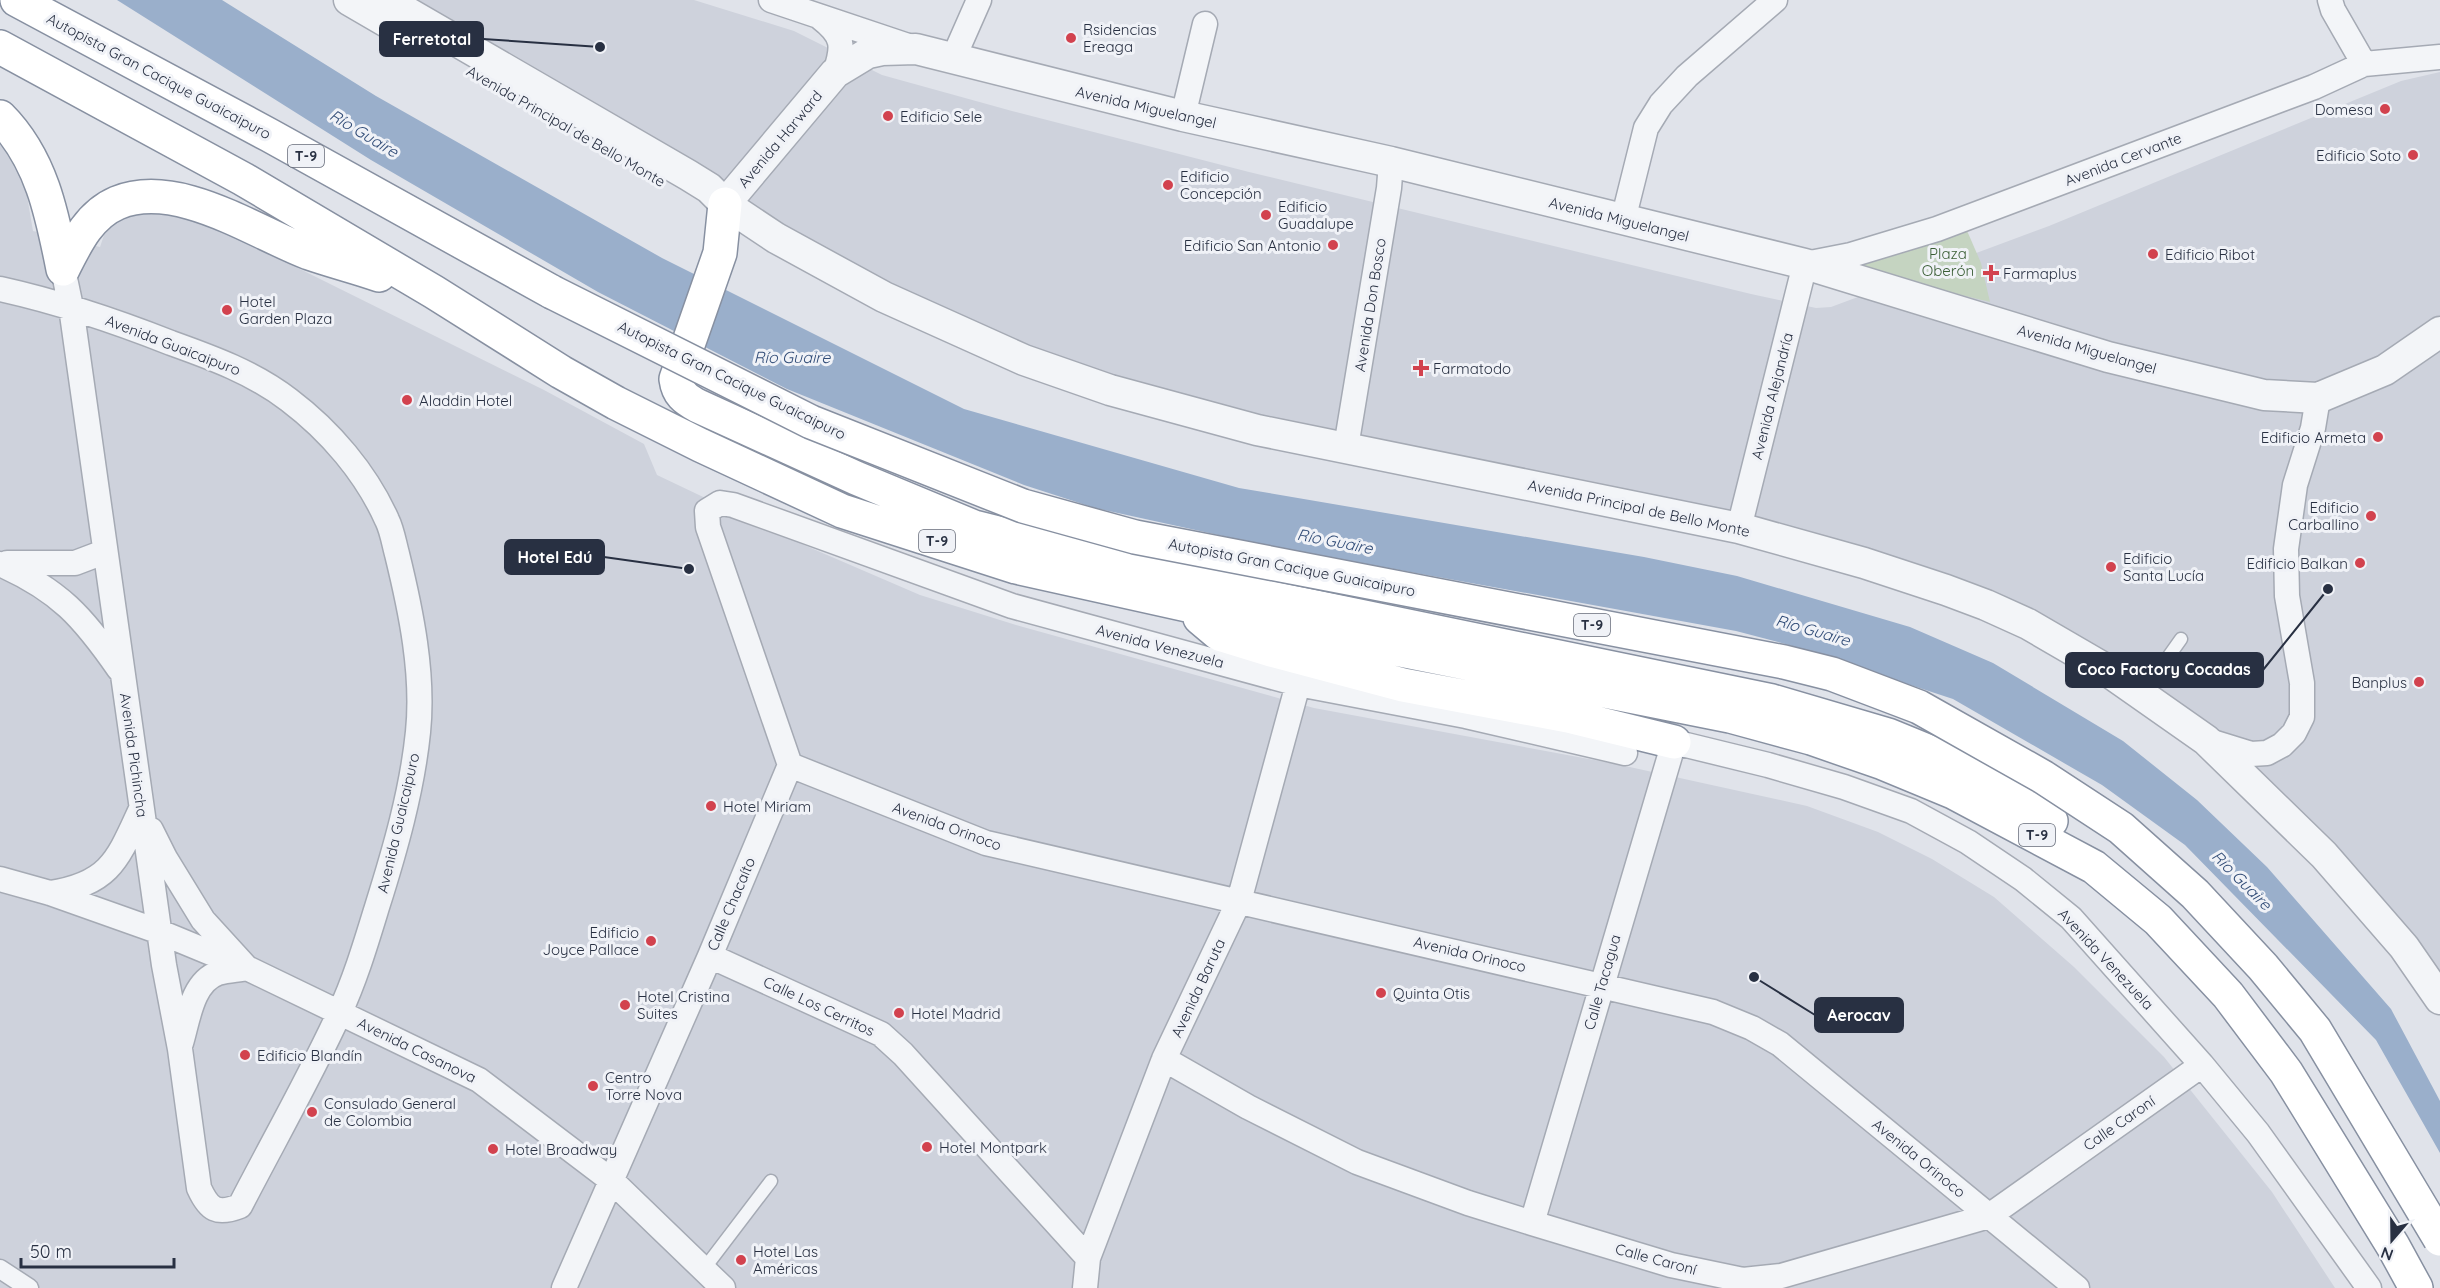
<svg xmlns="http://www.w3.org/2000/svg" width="2440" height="1288" font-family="Quicksand,sans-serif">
  <rect width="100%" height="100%" fill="#e0e3ea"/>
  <path fill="#ced2dc" d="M383 0H694L794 31 882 75 1012 111 1249 172 1751 294 1816 308 1831 307 2049 226 2401 81 2440 72V989L2157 697 1917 579 1264 434 945 325Z
    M0 139 14 160 26 190 33 231 100 247 108 223 117 213 189 214 544 390 644 444 657 475 804 545 920 595 1016 625 1314 708 1616 764 1807 806 1878 832 1932 859 1994 897 2074 967 2164 1057 2272 1192 2335 1288H0Z"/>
  <path fill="#c5d4c1" d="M1965 226 1981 263 1990 302 1847 267Z"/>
  <path fill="#9aafcb" d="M117 0H222L376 96 662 258 964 409 1239 488 1644 557 1737 576 1910 627 1993 663 2123 741 2197 800 2267 867 2391 1009 2440 1101V1153L2376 1040 2185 845 2102 785 1953 699 1789 645 1736 631 1278 548 1095 508 1024 485 787 389 598 292 371 160Z"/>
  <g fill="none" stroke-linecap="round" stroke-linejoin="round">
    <g stroke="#a5aab4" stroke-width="15">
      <path id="service" d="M2142 694 2181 639
        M704 1269 771 1181"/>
    </g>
    <g stroke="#a5aab4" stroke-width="21">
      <path id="pedestrian" d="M0 1269 29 1288"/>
    </g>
    <g stroke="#a5aab4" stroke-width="27">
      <path id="minor" d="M771 0 908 46
        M2330 0 2333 10 2364 64
        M821 18C844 36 844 46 835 73
        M953 59 979 0
        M1183 116 1205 24
        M1623 220 1646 128 1661 104 1687 76 1775 0
        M0 289C59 302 115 321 171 343 213 358 254 373 289 400 330 431 366 473 387 520 392 530 394 543 397 554 411 611 424 674 418 732 412 791 395 850 377 907 366 943 355 980 339 1014 309 1079 273 1142 240 1206 217 1215 209 1210 199 1188L180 1049 164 965 71 307 63 269
        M1346 447 1389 188 1391 162
        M1739 528 1805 264 1851 255 1937 229 2314 87 2364 64 2440 57
        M7 563H75L104 552
        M0 564C59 590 83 617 119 669
        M2209 741 2251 754 2267 753 2282 745 2294 733 2302 717V683L2287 596 2286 549 2295 485 2313 428 2318 398
        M790 765 986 843 1713 1012 1752 1028 1780 1044 2077 1288
        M151 830 165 858 203 920 245 966
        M0 879 50 893 160 932 247 968 479 1080 612 1181 723 1288
        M50 893C110 884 118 859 141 809
        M710 956 881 1034 903 1054 1088 1258
        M181 1043C188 1020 192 982 218 973 227 970 238 970 247 968
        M1164 1059 1248 1107 1357 1162 1468 1203 1532 1223 1671 1265 1743 1280 1781 1276 1989 1216 2202 1065
        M1532 1223 1674 742 1768 765 1844 787 1911 811 1968 842 2023 879 2071 918 2202 1065 2258 1133 2369 1288
        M564 1288 710 956 790 765 708 527 707 511 720 503 733 505 1012 606 1298 684 1466 716 1625 753
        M1085 1288 1088 1258 1164 1059 1239 901 1298 684"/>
    </g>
    <g stroke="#a5aab4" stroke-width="33">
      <path id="tertiary" d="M349 0 404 32
        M386 0 688 175 709 188 725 204 776 238 884 297 1024 360 1110 390 1257 430 1739 528 1864 563 1946 590 1986 605 2028 624 2102 667 2206 740 2324 855 2404 947 2440 999
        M725 204 835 73 868 53 882 50 916 49 1183 116 1391 162 1805 264 2108 357 2264 395 2318 398 2385 370 2440 332"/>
    </g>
    <g stroke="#8790a1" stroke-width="36">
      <path id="motorway" d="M17 0 269 135 552 292
        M0 47 243 179 434 292 561 372 616 403 700 445 842 511 1016 567 1300 630 1730 716 1811 738 1883 763 1953 792 2094 867 2158 920 2228 995 2286 1072 2393 1246 2416 1288
        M0 117C41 158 52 213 63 269
        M725 204 720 253 676 379C678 394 685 399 698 406L856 478 974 527 1189 581 1772 701 1888 735 1954 762 2051 821
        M63 269C76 243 89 215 117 203 177 178 254 232 309 253 332 261 356 267 379 275
        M1200 618 1219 634 1271 650 1403 685 1568 716 1674 742"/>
    </g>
    <use href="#service" stroke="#f3f5f8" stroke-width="12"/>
    <use href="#pedestrian" stroke="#f3f5f8" stroke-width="18"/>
    <use href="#minor" stroke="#f3f5f8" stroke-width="24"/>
    <use href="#tertiary" stroke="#f3f5f8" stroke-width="30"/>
    <use href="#motorway" stroke="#fff" stroke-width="33"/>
    <g stroke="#8790a1" stroke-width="36" stroke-linecap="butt">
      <path id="motorway-bridge" d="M552 292 811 422 1023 506 1135 537 1784 662 1832 674 1919 707 2043 777 2121 828 2195 894 2263 967 2315 1030 2440 1239"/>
    </g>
    <use href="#motorway-bridge" stroke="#fff" stroke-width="33"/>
  </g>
  <g fill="#d2424e" stroke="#f0f2f7" stroke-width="2">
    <circle cx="1071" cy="38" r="6"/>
    <circle cx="2385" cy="109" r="6"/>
    <circle cx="888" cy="116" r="6"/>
    <circle cx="2413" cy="155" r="6"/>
    <circle cx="1168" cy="185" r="6"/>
    <circle cx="1266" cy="215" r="6"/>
    <circle cx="1333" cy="245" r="6"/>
    <circle cx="2153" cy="254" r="6"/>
    <path d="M1988 264h6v6h6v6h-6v6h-6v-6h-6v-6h6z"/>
    <circle cx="227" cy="310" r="6"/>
    <path d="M1418 359h6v6h6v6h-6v6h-6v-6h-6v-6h6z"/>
    <circle cx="407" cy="400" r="6"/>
    <circle cx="2378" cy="437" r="6"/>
    <circle cx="2371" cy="516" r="6"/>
    <circle cx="2360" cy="563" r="6"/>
    <circle cx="2111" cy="567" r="6"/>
    <circle cx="2419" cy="682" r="6"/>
    <circle cx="711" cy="806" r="6"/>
    <circle cx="651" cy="941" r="6"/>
    <circle cx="1381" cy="993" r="6"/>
    <circle cx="625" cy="1005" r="6"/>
    <circle cx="899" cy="1013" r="6"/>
    <circle cx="245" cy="1055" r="6"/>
    <circle cx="593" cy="1086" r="6"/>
    <circle cx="312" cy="1112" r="6"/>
    <circle cx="927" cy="1147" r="6"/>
    <circle cx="493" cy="1149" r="6"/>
    <circle cx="741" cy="1260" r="6"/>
  </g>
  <g text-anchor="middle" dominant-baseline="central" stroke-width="6" stroke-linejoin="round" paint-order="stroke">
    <g fill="#f0f2f7" stroke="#646a78" stroke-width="1.5">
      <rect x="288" y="145" width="36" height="22" rx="4.5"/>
      <rect x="919" y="530" width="36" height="22" rx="4.5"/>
      <rect x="1574" y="614" width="36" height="22" rx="4.5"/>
      <rect x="2019" y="824" width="36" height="22" rx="4.5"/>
    </g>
    <g font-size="14" font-weight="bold" fill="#283042">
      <text x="306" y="156">T-9</text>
      <text x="937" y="541">T-9</text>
      <text x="1592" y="625">T-9</text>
      <text x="2037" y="835">T-9</text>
    </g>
    <g font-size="15" fill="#283042" stroke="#f0f2f7" text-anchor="start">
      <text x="1083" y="29">Rsidencias<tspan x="1083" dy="17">Ereaga</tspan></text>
      <text x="2373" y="109" text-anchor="end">Domesa</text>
      <text x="900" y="116">Edificio Sele</text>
      <text x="2401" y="155" text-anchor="end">Edificio Soto</text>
      <text x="1180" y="176">Edificio<tspan x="1180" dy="17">Concepción</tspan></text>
      <text x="1278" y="206">Edificio<tspan x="1278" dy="17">Guadalupe</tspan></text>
      <text x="1321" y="245" text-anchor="end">Edificio San Antonio</text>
      <text x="2165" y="254">Edificio Ribot</text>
      <text x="2003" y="273">Farmaplus</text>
      <text x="239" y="301">Hotel<tspan x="239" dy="17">Garden Plaza</tspan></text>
      <text x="1433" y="368">Farmatodo</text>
      <text x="419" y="400">Aladdin Hotel</text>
      <text x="2366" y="437" text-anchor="end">Edificio Armeta</text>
      <text x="2359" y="507" text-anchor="end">Edificio<tspan x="2359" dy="17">Carballino</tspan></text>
      <text x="2123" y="558">Edificio<tspan x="2123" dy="17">Santa Lucía</tspan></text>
      <text x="2348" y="563" text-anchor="end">Edificio Balkan</text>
      <text x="2407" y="682" text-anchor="end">Banplus</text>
      <text x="723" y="806">Hotel Miriam</text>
      <text x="639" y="932" text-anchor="end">Edificio<tspan x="639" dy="17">Joyce Pallace</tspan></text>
      <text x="1393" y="993">Quinta Otis</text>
      <text x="637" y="996">Hotel Cristina<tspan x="637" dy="17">Suites</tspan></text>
      <text x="911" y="1013">Hotel Madrid</text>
      <text x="257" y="1055">Edificio Blandín</text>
      <text x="605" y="1077">Centro<tspan x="605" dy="17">Torre Nova</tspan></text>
      <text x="324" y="1103">Consulado General<tspan x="324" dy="17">de Colombia</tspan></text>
      <text x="939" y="1147">Hotel Montpark</text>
      <text x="505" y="1149">Hotel Broadway</text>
      <text x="753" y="1251">Hotel Las<tspan x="753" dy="17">Américas</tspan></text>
    </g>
    <g font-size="15" fill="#283042" stroke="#f0f2f7">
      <text transform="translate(159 76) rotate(28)">Autopista Gran Cacique Guaicaipuro</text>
      <text transform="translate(1146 107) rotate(13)">Avenida Miguelangel</text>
      <text transform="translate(566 126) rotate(30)">Avenida Principal de Bello Monte</text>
      <text transform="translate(780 139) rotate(-50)">Avenida Harward</text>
      <text transform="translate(2123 159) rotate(-21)">Avenida Cervante</text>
      <text transform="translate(1619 219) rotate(14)">Avenida Miguelangel</text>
      <text transform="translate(1370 305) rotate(-81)">Avenida Don Bosco</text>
      <text transform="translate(173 345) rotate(21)">Avenida Guaicaipuro</text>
      <text transform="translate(2087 349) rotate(16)">Avenida Miguelangel</text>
      <text transform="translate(732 380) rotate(26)">Autopista Gran Cacique Guaicaipuro</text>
      <text transform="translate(1772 396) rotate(-76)">Avenida Alejandría</text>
      <text transform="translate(1639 508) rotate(12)">Avenida Principal de Bello Monte</text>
      <text transform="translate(1292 567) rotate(11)">Autopista Gran Cacique Guaicaipuro</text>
      <text transform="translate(1160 646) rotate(15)">Avenida Venezuela</text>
      <text transform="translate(134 755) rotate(82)">Avenida Pichincha</text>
      <text transform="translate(398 823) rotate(-77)">Avenida Guaicaipuro</text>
      <text transform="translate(947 826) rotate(20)">Avenida Orinoco</text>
      <text transform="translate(731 904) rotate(-67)">Calle Chacaíto</text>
      <text transform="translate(1470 954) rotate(13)">Avenida Orinoco</text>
      <text transform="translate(2106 959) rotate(47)">Avenida Venezuela</text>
      <text transform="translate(1602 982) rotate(-74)">Calle Tacagua</text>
      <text transform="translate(1198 988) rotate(-65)">Avenida Baruta</text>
      <text transform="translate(819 1006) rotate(25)">Calle Los Cerritos</text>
      <text transform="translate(417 1050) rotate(26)">Avenida Casanova</text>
      <text transform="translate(2119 1123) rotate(-35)">Calle Caroní</text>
      <text transform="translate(1919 1158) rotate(39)">Avenida Orinoco</text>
      <text transform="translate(1656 1259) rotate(15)">Calle Caroní</text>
    </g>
    <g font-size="15" fill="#3a5e35" stroke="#f0f2f7">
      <text x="1948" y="253">Plaza<tspan x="1948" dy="17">Oberón</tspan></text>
    </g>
    <g font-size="16" font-style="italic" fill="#314c77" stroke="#f0f2f7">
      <text transform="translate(364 133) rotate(31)">Río Guaire</text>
      <text x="792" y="357">Río Guaire</text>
      <text transform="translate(1335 541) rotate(11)">Río Guaire</text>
      <text transform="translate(1813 630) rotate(16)">Río Guaire</text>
      <text transform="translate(2242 880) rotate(45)">Río Guaire</text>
    </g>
  </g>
  <path fill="none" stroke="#283042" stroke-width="2" d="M600 47L483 39M689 569L604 557M2328 589L2263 670M1754 977L1815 1015"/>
  <g fill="#283042" stroke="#f0f2f7" stroke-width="2">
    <circle cx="600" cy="47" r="6"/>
    <circle cx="689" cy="569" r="6"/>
    <circle cx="2328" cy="589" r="6"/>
    <circle cx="1754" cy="977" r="6"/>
  </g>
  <g fill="#283042" stroke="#283042" stroke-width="2">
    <rect x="380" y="22" width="103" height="34" rx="6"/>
    <rect x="505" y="540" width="99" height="34" rx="6"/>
    <rect x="2066" y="653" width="197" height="34" rx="6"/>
    <rect x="1815" y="998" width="88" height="34" rx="6"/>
  </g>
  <g font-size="16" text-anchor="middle" font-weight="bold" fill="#fff">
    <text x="432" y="45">Ferretotal</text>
    <text x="555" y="563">Hotel Edú</text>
    <text x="2164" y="675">Coco Factory Cocadas</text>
    <text x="1859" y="1021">Aerocav</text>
  </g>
  <g transform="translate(2392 1240) rotate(200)" stroke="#f0f2f7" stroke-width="4.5" paint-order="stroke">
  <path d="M0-4.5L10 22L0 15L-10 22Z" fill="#283042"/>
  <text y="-9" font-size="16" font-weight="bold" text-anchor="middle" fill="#283042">N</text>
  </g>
  <path d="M21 1258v9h153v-9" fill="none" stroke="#283042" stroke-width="3"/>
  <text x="30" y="1258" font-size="18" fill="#283042" stroke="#f0f2f7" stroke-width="4.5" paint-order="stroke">50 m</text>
</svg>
